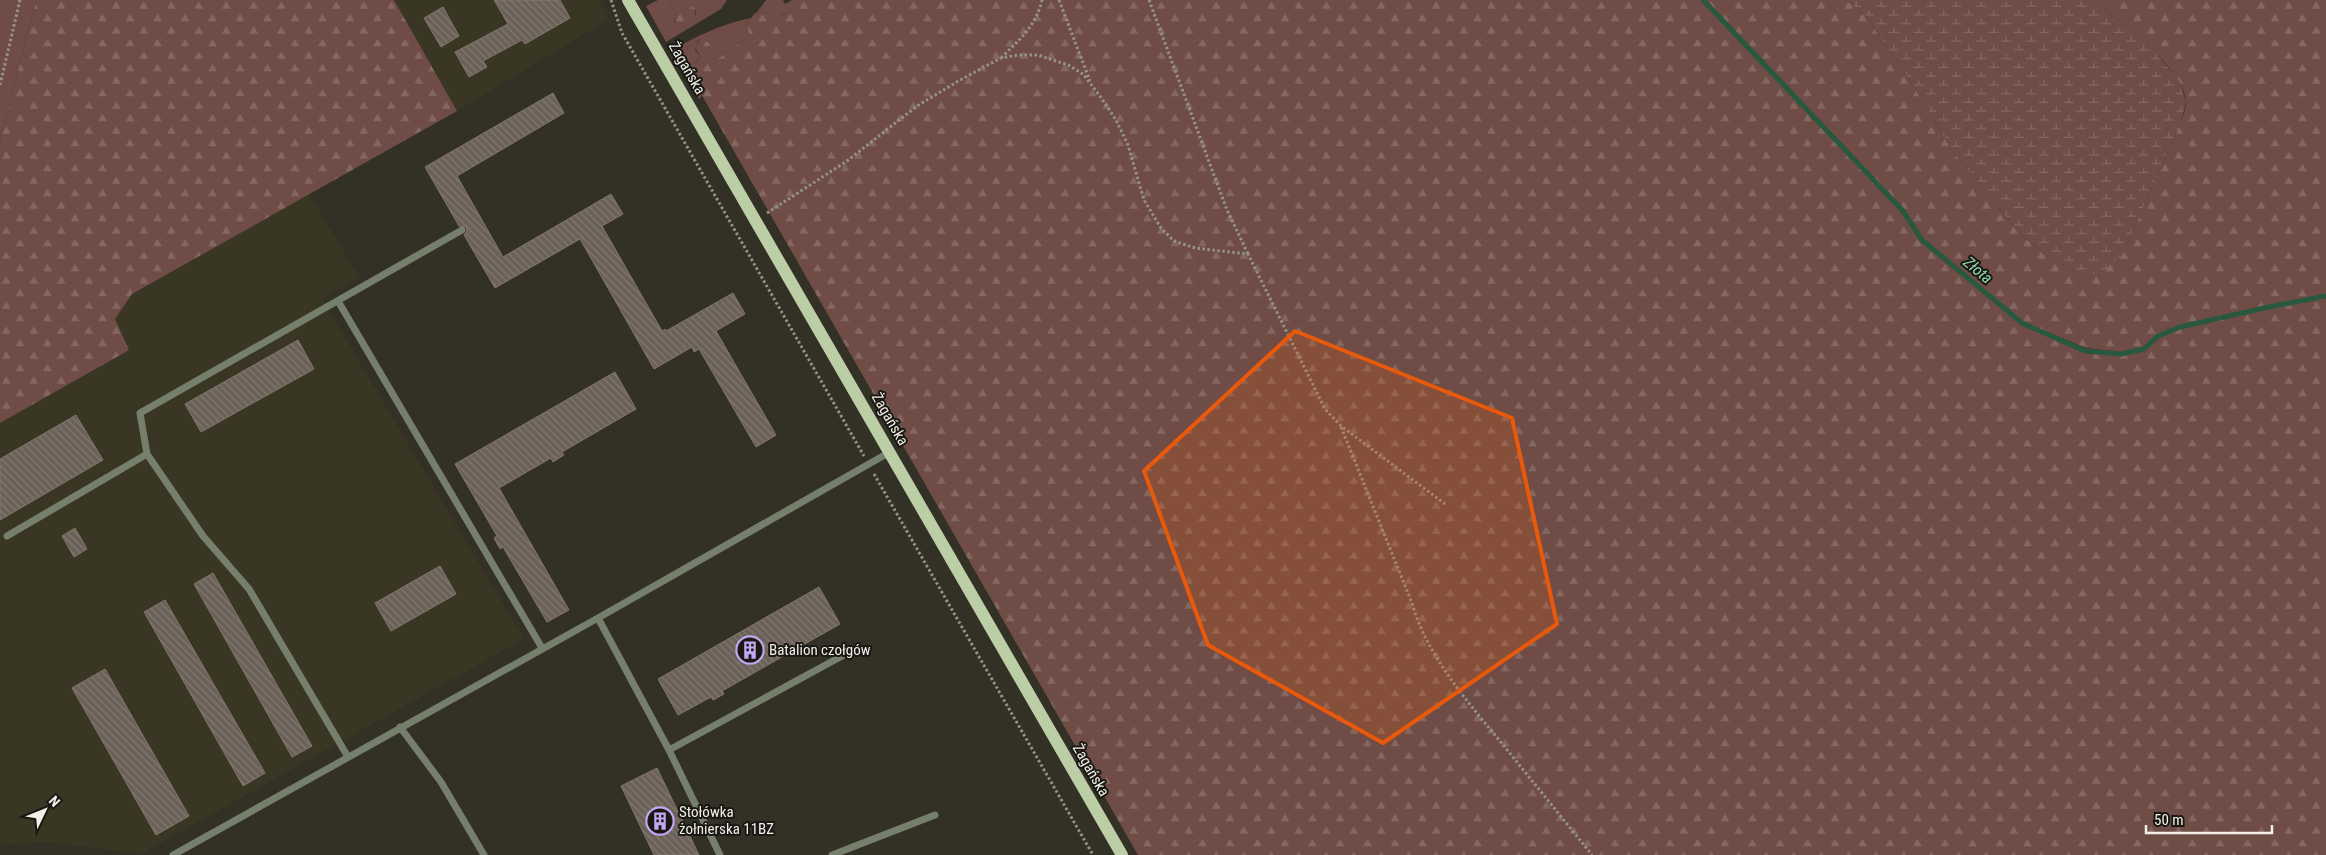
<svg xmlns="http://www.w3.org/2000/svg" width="2326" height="855" font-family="'Roboto Condensed',sans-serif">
  <defs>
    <pattern id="forest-firs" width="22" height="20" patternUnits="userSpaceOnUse" patternTransform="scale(1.25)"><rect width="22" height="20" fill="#6f4d46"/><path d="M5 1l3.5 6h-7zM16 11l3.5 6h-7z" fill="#846761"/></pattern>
    <pattern id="wetland-marsh" width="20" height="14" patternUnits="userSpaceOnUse" patternTransform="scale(1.25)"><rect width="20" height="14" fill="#6f4d46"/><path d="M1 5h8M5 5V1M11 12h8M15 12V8" fill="none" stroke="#846761"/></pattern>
    <pattern id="building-back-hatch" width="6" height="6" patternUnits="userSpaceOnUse" patternTransform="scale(1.25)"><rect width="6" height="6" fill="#6c6158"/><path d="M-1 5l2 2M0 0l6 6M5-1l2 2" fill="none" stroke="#817870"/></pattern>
  </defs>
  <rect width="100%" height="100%" fill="#333025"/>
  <path fill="#3a3624" d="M394 0H599L609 19 457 111Z
    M309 194 359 277 322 299 524 639 141 854 50 842 0 845V423L128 350 115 319 132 294Z"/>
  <path fill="#6f4d46" d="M0 0H36L0 142Z
    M658 0H668L677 15 674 23 696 19V11L686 3V0H727L721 9 666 42 646 6Z
    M766 0H783L785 4 792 0H806C797 8 784 20 771 12L762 15 757 12Z
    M751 18 746 24 749 34 747 38 716 60 712 58 708 41 701 38 698 40 695 50 701 57C682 70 694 81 702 96L699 99 671 51C696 36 722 24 751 18Z"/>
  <path fill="url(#forest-firs)" d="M36 0H394L457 111 132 294 115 319 129 350 0 423V142Z
    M668 0H686V3L695 9 696 19C691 27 684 34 675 29L674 26 677 15Z
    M806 0H1701L1901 212 1920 241 2022 325 2084 352 2120 356 2145 350 2159 337 2180 329 2270 308 2326 298V855H1138L692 78V65L701 57 695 48 700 38H704L709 43 712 58 716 60 747 38 749 34 746 24 755 13 759 12 763 15 769 11 784 15Z
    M1706 0H1846L1865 15 1915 88 1952 150 2021 235 2047 255 2085 278 2123 253 2181 122C2183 116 2185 110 2186 104 2188 71 2117 19 2094 0H2326V295L2266 306 2181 326 2157 335 2144 347 2121 352 2086 348 2023 322 1923 239 1905 210Z"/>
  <path fill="url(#wetland-marsh)" d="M1846 0H2094L2147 43 2179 80 2186 102 2181 122 2123 253 2105 270 2085 278 2047 255 2021 235 1952 150 1915 88 1865 15Z"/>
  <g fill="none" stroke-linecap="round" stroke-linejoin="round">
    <path stroke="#28593f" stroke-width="5" d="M1703 0 1903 211 1922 240 2022 323 2085 351 2121 354 2144 349 2158 336 2180 327 2269 307 2326 296"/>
  </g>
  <path fill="url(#building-back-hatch)" stroke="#81766c" d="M494 0H560L570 18 525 44 522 40 483 61 487 67 469 77 455 52 508 24Z
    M443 7 459 36 441 47 424 18Z
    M553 93 564 113 457 176 503 257 611 194 623 214 602 226 662 331 665 329 666 331 733 293 745 314 716 331 776 435 756 447 699 349 694 352 692 347 654 369 580 239 495 288 464 235 467 231 466 227 459 226 425 167Z
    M298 340 314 369 201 432 185 404Z
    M615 372 636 409 562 452 564 455 553 462 551 458 499 488 569 610 547 622 503 547 500 549 494 538 497 536 455 464Z
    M76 415 103 460 0 520V459Z
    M75 528 87 549 74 557 62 536Z
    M440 566 456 594 391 631 375 603Z
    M213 573 312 746 292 757 194 584Z
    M819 587 840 624 722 691 724 694 713 700 711 697 678 715 658 679Z
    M165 600 265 773 243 786 144 612Z
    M105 669 189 816 156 835 72 688Z
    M657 768 699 855H654L621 786Z"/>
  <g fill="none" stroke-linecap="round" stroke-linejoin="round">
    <path stroke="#949289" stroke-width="3" stroke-dasharray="2.5 2.5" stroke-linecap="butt" d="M611 0 622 33 864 456
      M1059 0 1090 81
      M1149 0 1227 210 1248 254
      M1001 58C1020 39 1036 26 1042 0
      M0 85 20 0
      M767 213 847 161 917 106 960 80 1001 58 1019 55H1038L1068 65 1083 74 1100 96 1116 120 1128 145 1144 200 1161 228 1174 241 1195 248 1248 254 1325 409 1341 426 1445 504
      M1341 427 1412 603C1426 655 1470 705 1504 746 1533 782 1563 819 1592 855
      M874 474 1093 855"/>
    <path stroke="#767f6b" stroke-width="7" d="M338 301 542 648
      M7 536 147 454
      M598 618 669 750 720 855
      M400 727 441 782 484 855
      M669 750 853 650
      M348 757 249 589 203 536 147 454 140 413 462 230
      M173 855 598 618 890 452
      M832 855 935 815"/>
    <path stroke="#bccea5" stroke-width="12" d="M628 0 1122 855"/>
  </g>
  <path fill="#e8590c" fill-opacity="0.2" stroke="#e8590c" stroke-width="4" stroke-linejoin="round" d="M1295 331 1512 418 1557 624 1383 743 1208 645 1144 471Z"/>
  <defs>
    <g id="building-ring" transform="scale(1.4375)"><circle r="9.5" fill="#191813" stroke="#c1a8f3" stroke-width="1.5"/><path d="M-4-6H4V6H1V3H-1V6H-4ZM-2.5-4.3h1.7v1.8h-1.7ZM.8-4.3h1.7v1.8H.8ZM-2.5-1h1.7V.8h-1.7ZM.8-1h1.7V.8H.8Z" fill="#c1a8f3"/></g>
  </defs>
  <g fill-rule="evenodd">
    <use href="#building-ring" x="750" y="650"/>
    <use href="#building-ring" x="660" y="821"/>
  </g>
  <g text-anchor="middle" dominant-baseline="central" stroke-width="4" stroke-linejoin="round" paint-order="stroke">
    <g font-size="15" fill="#f1efe8" stroke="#191813">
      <text transform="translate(687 68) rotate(60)">Żagańska</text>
      <text transform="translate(890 419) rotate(60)">Żagańska</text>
      <text transform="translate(1091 770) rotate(60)">Żagańska</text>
    </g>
    <g font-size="15" fill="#f1efe8" stroke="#191813" text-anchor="start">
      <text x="769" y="650">Batalion czołgów</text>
      <text x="679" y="812">Stołówka<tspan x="679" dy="17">żołnierska 11BZ</tspan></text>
    </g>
    <g font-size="16" font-style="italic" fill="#8fdcb0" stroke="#191813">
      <text transform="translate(1978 270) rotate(40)">Złota</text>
    </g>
  </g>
  <g transform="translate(45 810) rotate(47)" stroke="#191813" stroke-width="4" paint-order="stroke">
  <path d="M0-4L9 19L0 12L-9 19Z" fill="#f1efe8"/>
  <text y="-8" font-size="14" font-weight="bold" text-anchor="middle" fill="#f1efe8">N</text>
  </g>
  <path d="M2146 825v8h126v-8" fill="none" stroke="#f1efe8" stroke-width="2.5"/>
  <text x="2154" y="825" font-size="15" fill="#f1efe8" stroke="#191813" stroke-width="4" paint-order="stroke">50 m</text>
</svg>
